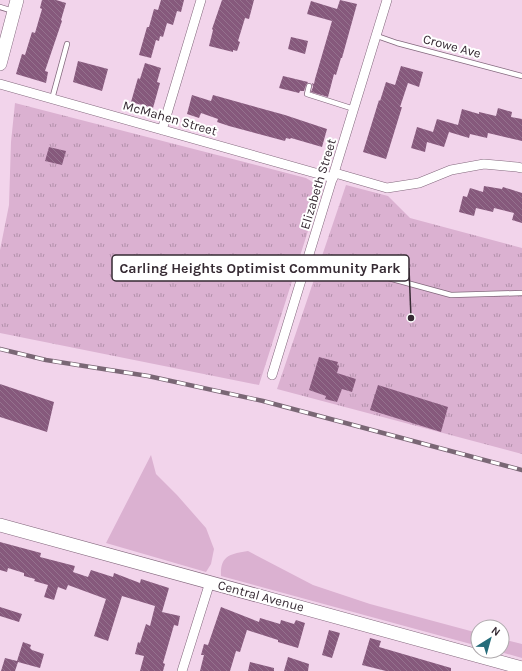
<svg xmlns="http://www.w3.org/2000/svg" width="522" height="671" font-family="Karla,sans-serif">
  <defs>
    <pattern id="park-tufts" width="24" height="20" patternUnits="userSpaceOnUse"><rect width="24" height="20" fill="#dbb1d1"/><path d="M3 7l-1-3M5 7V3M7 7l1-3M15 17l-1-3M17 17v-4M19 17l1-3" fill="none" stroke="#b290aa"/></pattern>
    <pattern id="building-back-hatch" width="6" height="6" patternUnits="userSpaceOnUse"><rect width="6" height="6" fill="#86597c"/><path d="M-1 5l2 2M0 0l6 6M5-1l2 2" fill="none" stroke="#95728e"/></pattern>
  </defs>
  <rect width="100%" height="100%" fill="#f2d4eb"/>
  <path fill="#dbb1d1" d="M151 455 156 474 177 495 206 528 214 549 211 564 206 572 106 543Z
    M248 551 313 585 370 604 478 633V646L221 576C220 555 231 554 248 551Z
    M502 639 522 644V658L497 651H502Z"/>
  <path fill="url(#park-tufts)" d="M15 103 306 178 311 181 321 190 259 385 0 333V250L9 205 11 142Z
    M346 185 388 196 410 218 522 248V454L277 389Z"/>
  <path fill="url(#building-back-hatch)" d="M42 0H56L66 3 61 20 62 21 45 71 48 72 46 83 16 74 22 54 25 55 32 32 35 33 42 9 40 8Z
    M161 0H184L181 12 177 11 173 25 167 23 163 37 160 36 159 41 156 40 151 58 139 55 147 27H149L154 9 158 10Z
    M222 0H254L249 19 245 18 238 41 240 42 237 51 233 50V52L209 46 213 30 212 29Z
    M340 0 357 4 342 58H341L336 75 334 74 328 97 311 92 313 87 312 83 314 84 315 79 332 21 307 14 311 1 337 9Z
    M291 37 308 41 305 54 288 49Z
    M78 61 108 69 102 91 73 82Z
    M145 63 161 68 157 82 160 83 153 108 131 102 137 81 138 78 140 79Z
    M401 66 423 72 419 87 408 83 400 107H402L386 159 363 152 379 100 380 101 386 82 395 85Z
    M283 76 308 82 306 85 304 91H300L299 93 279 88Z
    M192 95 211 101 213 95 285 115 327 129 322 147 291 138 290 139 286 138 285 141 229 126 217 122 218 119 201 113 199 118 187 114Z
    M498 108 512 112 511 117 522 119V141L488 133 487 138 470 134 469 138 449 132 444 147 427 142 425 152 411 148 417 127 433 132 437 119 458 125 462 109 479 114V112L496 116Z
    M49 147 66 151 62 165 45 161Z
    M484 186 502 189 503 187 522 193V223L512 220 514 213 494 208 493 212 476 208 474 216 459 212 463 196 467 197 470 188 483 192Z
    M319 357 338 362 337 365 339 366 337 373 356 379 352 392 342 389 337 402 325 399 326 396 309 390Z
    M0 384 54 402 47 432 0 417Z
    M378 385 448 407 441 432 370 410Z
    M0 542 41 553 40 557 75 566 73 572 88 577 91 570 113 577 114 573 140 583 141 579 169 588 162 612 180 616 178 626 174 625 163 663 165 664 163 671H140L144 656 135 654 138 642 140 643 146 624 150 626 155 606 122 596 108 641 94 636 106 599 68 585 66 590 58 587 54 600 44 597 48 585 34 581 35 579 24 576V573L8 568 7 572 0 570Z
    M0 607 22 614 19 622 0 616Z
    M221 607 259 622 260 618 280 624 281 620 294 624 296 620 305 623 298 648 278 642V640L247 630 240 652 236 651 230 671H200L204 655H201L204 644 208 645Z
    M329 630 340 633 332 658 322 655Z
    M370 638 381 641 379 647 451 668V671H386L362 665Z
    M23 642 31 645 30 648 32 650 44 654 40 668 18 662 15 671H1L5 658 17 661Z
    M288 657 309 664 308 671H284Z
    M250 662 274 668V671H248Z"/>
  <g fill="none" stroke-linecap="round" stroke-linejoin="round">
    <g stroke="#83687d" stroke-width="6">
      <path id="lane" d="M0 7 13 11
        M377 36 397 43 522 76
        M309 86 307 94 354 109
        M52 99 67 44
        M308 256 451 295 522 293"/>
    </g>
    <g stroke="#83687d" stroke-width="10">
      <path id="street" d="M0 84 333 178
        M162 130 201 0
        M335 173 387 188 419 183 451 170 484 164 517 167 522 168
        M272 375 387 0
        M182 671 210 582"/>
    </g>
    <g stroke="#83687d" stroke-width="14">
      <path id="secondary" d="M0 64 17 0
        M0 525 522 668"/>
    </g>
    <use href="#lane" stroke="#fff" stroke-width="4.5"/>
    <use href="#street" stroke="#fff" stroke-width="9"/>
    <use href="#secondary" stroke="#fff" stroke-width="13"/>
    <g stroke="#7a6775" stroke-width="4.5">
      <path id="rail" d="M0 349 46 360 148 376 263 401 522 470"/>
    </g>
    <use href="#rail" stroke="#fff" stroke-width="3" stroke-dasharray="9" stroke-linecap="butt"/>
  </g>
  <g text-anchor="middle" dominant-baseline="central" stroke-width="4" stroke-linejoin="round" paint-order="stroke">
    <g font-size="13" fill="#362a33" stroke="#fff">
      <text transform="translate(452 46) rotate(15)">Crowe Ave</text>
      <text transform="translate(170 118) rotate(16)">McMahen Street</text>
      <text transform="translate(318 184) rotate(-73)">Elizabeth Street</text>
      <text transform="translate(261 596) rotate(15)">Central Avenue</text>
    </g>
  </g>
  <path fill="none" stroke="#362a33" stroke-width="1.5" d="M411 318L409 268"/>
  <circle fill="#362a33" stroke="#fff" stroke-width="1.5" cx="411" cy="318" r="4"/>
  <rect fill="#fff" stroke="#362a33" stroke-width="1.5" x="112" y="255" width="297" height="26" rx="4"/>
  <g font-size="14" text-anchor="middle" font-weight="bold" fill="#362a33">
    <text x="260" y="273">Carling Heights Optimist Community Park</text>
  </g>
  <g transform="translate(490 639) rotate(37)"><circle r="19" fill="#ffffff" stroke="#afaaad"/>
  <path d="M0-3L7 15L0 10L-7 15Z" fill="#256c7a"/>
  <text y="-6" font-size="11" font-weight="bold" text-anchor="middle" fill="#362a33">N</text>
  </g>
</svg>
